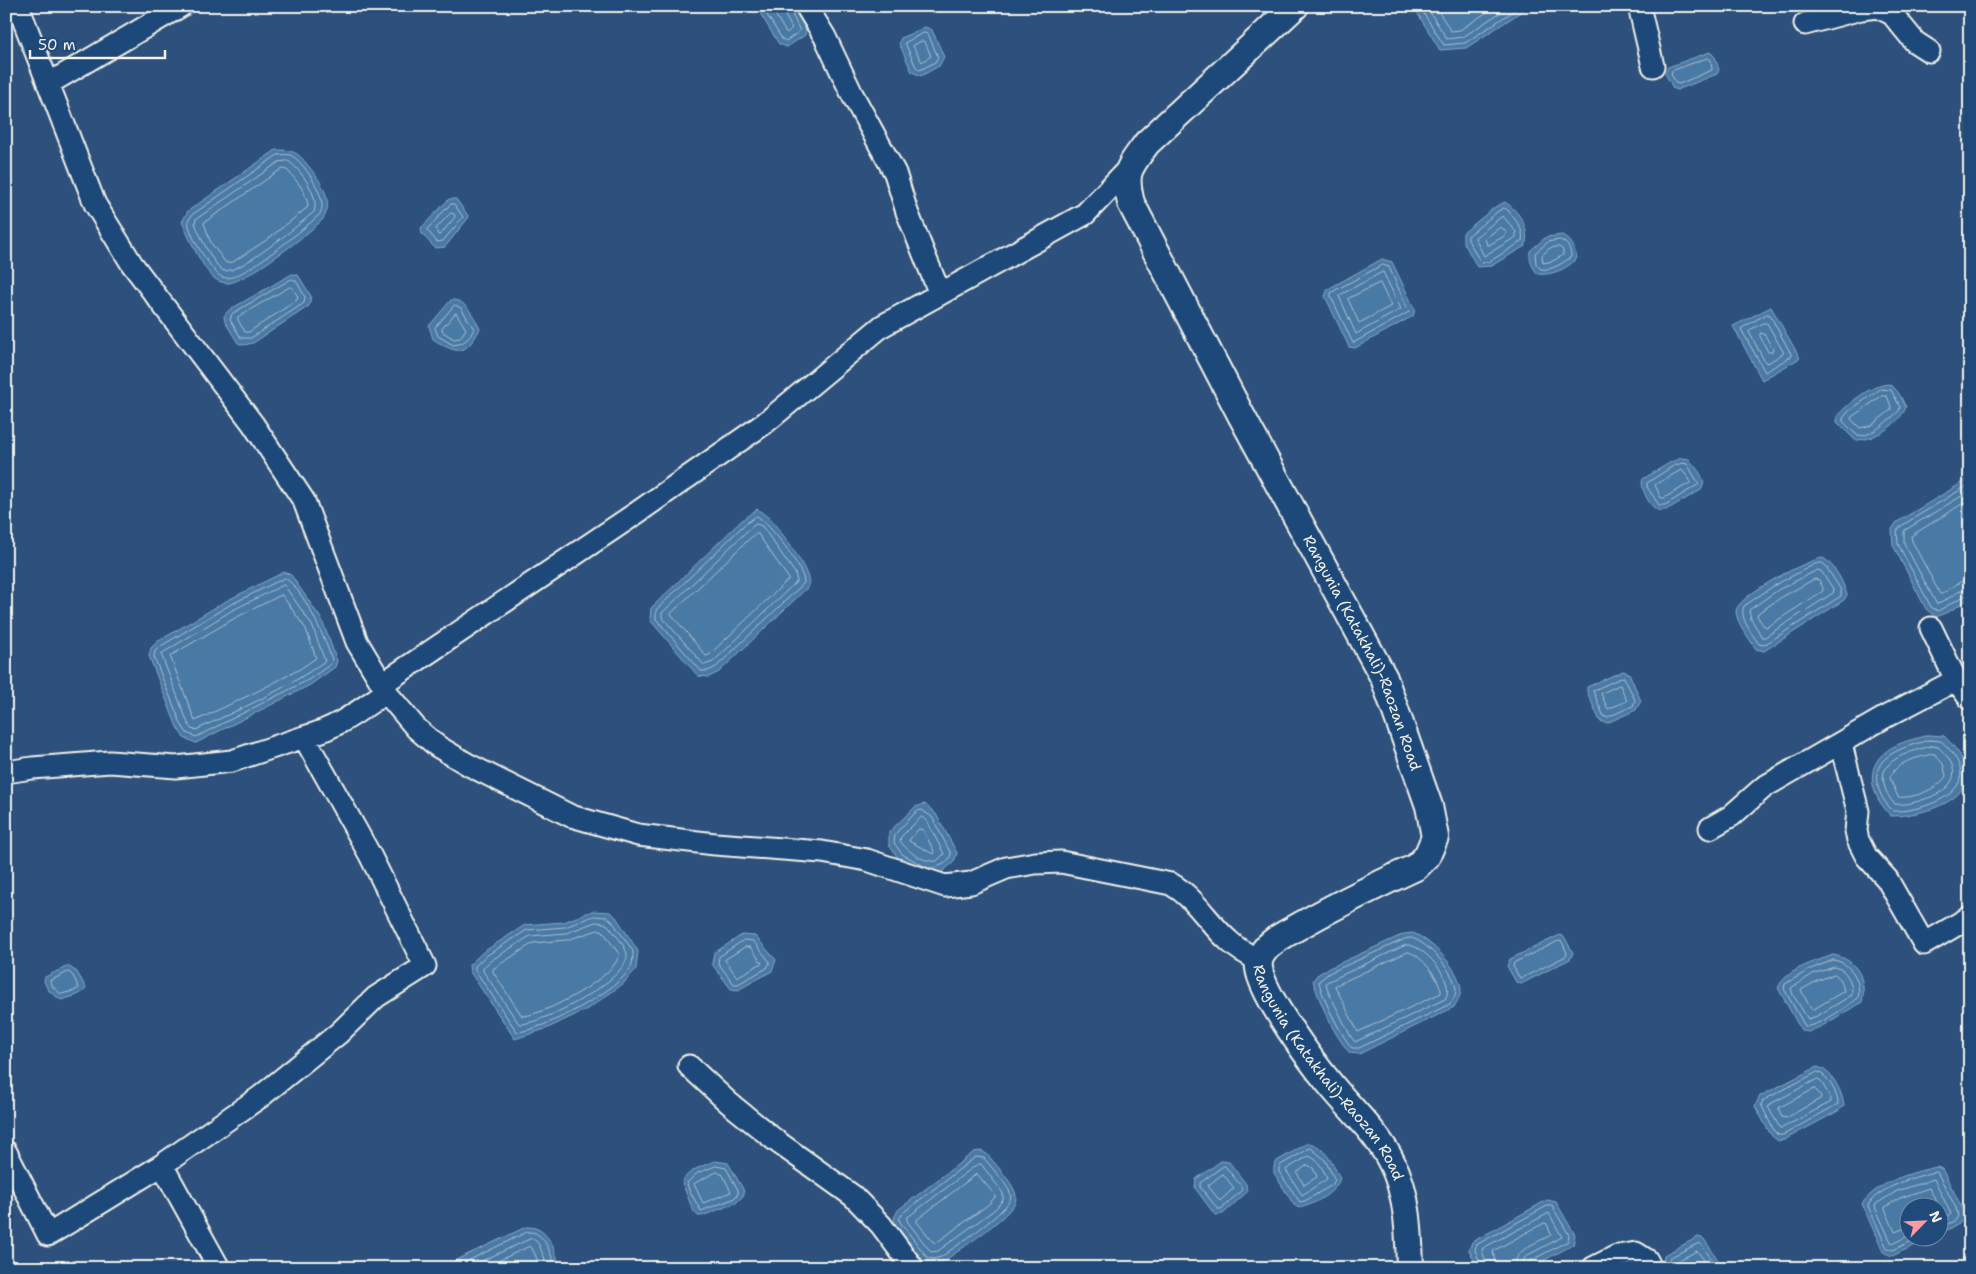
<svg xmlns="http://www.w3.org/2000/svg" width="1976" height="1274" font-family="'Shantell Sans',sans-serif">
  <rect width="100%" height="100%" fill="#2d517c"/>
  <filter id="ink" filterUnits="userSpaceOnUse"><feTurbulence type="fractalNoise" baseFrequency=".02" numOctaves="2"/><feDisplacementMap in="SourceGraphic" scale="10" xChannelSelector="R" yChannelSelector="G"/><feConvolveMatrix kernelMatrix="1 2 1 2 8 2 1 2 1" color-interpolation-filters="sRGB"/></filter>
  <g filter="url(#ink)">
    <path fill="#4879a5" stroke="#8da9c0" d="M759 6H792L806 30 805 35 787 47 779 44 758 10Z
      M1413 6H1530L1466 48 1440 50Z
      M925 27 932 30 944 57 939 66 921 76 912 72 899 43 901 38Z
      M1710 52 1715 57 1719 70 1717 74 1677 90 1673 88 1665 73 1668 67Z
      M276 150C296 150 298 153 310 168 319 179 330 195 327 210 326 213 324 218 322 220 310 233 244 283 228 283 225 283 219 282 217 280 204 274 188 235 182 222L188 211Z
      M449 199H456L469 217 445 247 435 248 422 234 421 228Z
      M1505 202C1519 211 1531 230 1525 246L1491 266 1477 267 1463 241V233L1495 207Z
      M1562 235C1572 240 1574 247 1577 258 1569 268 1551 276 1538 274 1532 267 1529 261 1530 251L1546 237Z
      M1382 259 1392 262 1415 310 1413 316 1355 348 1349 347 1325 296 1328 289Z
      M292 274 298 275 311 296 309 306 253 343 244 345 238 343 225 322 224 316 229 310Z
      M451 300C466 299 474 317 480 329 465 356 458 355 433 339L429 326Z
      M1771 307 1800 358 1762 380 1733 326Z
      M1888 384C1898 388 1901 398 1906 407 1900 424 1873 441 1855 440L1837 422V416C1850 402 1869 386 1888 384Z
      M1682 458 1689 459C1695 468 1709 479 1701 490L1666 510C1663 510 1660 511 1658 510 1650 508 1639 486 1643 479L1671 462Z
      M1970 478V598L1950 611 1936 617 1926 609 1893 545 1892 529 1897 522Z
      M757 509C761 512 766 515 770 519 781 531 811 571 809 586L719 672 709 677 698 676 650 620 651 608 741 521Z
      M1823 558C1834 564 1844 583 1847 595L1844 600 1764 651 1756 649C1750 639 1736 623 1736 611 1737 596 1808 559 1823 558Z
      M284 572 291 575 322 620 337 661 335 667 310 685 196 743 184 738 177 727 149 656 151 648 157 642 226 601Z
      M1623 671 1629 673 1641 701 1636 710 1607 723 1600 721 1587 692V687Z
      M1928 735 1944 736C1955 747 1971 765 1965 783 1957 807 1912 816 1891 816 1872 797 1862 768 1888 750 1899 742 1915 739 1928 735Z
      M925 804 936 814 957 853 954 862 942 872 927 873 898 858 889 845V832L915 807Z
      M592 911 610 912 616 917 638 951 636 969 623 984 589 1008 548 1028 515 1039 470 972 469 965 483 952 525 925 564 922Z
      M1413 933C1431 940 1459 968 1461 989 1461 996 1457 1001 1454 1007L1359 1054 1350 1053C1333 1034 1321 1005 1313 981L1317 975 1327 969 1404 934Z
      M742 935 755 936 776 960 772 971 738 990 731 989 712 964 714 953Z
      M1560 935 1565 938 1573 953 1570 959 1521 984 1516 982 1507 966 1510 959Z
      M1833 955C1857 959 1867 980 1862 1002L1822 1026 1808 1032 1801 1030 1778 988C1786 969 1815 962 1833 955Z
      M68 966 77 972 86 988C81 996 70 997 61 1000L48 990 44 981 45 977Z
      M1817 1067C1832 1070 1842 1091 1844 1106L1838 1111 1784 1140 1778 1141 1771 1135 1755 1106 1760 1096Z
      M1308 1143C1325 1145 1333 1165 1340 1178 1336 1193 1313 1205 1299 1208L1294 1205 1274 1173V1166L1277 1161Z
      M981 1151 987 1154C994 1163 1018 1187 1016 1199 1014 1215 957 1251 943 1262L933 1265 923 1261 895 1224 894 1218 898 1210 974 1152Z
      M715 1161 728 1163 743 1189 744 1195 736 1203 702 1216H698L693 1210 682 1183C687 1170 703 1166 715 1161Z
      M1221 1161 1229 1162 1246 1184 1247 1192 1223 1214 1215 1215 1195 1188 1196 1179Z
      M1937 1167 1942 1169 1961 1206 1964 1217 1959 1224 1939 1234 1938 1206H1908V1236L1933 1237 1892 1256 1883 1252 1862 1204C1877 1182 1912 1172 1937 1167Z
      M1547 1200 1556 1202 1575 1235 1573 1245 1529 1268H1478L1469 1250 1472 1242Z
      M526 1227C549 1226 554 1250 561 1268H445L456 1260Z
      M1698 1237 1704 1239 1718 1260 1717 1265 1711 1268H1666L1663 1263 1664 1255Z"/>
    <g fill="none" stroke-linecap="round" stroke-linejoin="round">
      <path stroke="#afc1cd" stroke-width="1" d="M764 6V10L782 39 786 41 800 31 788 6
        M770 6 785 31 787 33 792 28 783 12 782 6
        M1419 6 1444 45 1465 43 1521 6
        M1426 6 1447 39 1463 37 1510 6
        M1435 6 1451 31 1460 30 1496 6
        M924 33 928 34 938 57 935 62 920 70 916 67 905 43Z
        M922 41 925 42 931 56 922 62 913 46Z
        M1708 58 1711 60 1712 70 1679 84 1676 83 1671 74 1672 71Z
        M278 155C282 155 287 154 290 155 303 160 324 194 322 208 322 208 320 215 319 215 305 228 245 277 228 278 217 279 212 266 206 259 198 248 190 234 188 221L192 215Z
        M288 161C301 169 320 197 314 212 302 222 234 279 222 270 211 261 200 236 195 223L196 219 279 162Z
        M282 169 287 170C297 181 307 192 308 207L268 239 233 262 226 263 211 243 204 223Z
        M451 204H454L463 217 443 241 437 242 427 230Z
        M1504 208 1508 210C1514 219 1525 229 1522 241L1489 262 1481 263 1468 240V236L1497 212Z
        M451 213 454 214 455 217 441 234 438 235 436 229Z
        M1503 216 1516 232V237L1484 256 1475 238Z
        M1501 227 1506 232V235L1489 245H1487L1485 239Z
        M1560 240C1568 243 1571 249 1571 257 1563 263 1551 271 1541 269L1536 264 1535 253 1548 242Z
        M1559 247 1563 250V255L1553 261 1543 263 1542 255 1550 248Z
        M1383 265 1389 267 1409 312 1353 343 1331 297V293Z
        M1383 272 1401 309 1356 334 1339 296Z
        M292 279 296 281 305 297 304 303 251 338H241L230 320 232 314Z
        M1380 283 1391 306 1359 323 1348 299Z
        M290 287 293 288 298 297 297 300 249 332H245L238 320V317Z
        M455 305 461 308 474 329C469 339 464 344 453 345L438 336 435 328Z
        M456 313 466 329 460 338 454 339 443 332 442 329Z
        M1767 314 1770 315 1792 356 1765 372 1741 329Z
        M1764 323H1767L1784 353 1768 363 1765 362 1749 332 1750 330Z
        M1761 333 1764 334 1773 349 1772 352H1768L1760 336Z
        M1881 389 1891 390 1900 407 1899 411C1891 418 1869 439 1858 435 1853 433 1847 425 1843 421V418L1849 411Z
        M1882 396H1887L1892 409 1872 425 1860 428 1852 420 1851 418Z
        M1683 463 1687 464 1699 484 1665 505H1659L1647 487V483L1673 466Z
        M1682 470 1690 480V483L1664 498H1661L1655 485Z
        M1970 484 1901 526 1897 531 1898 544 1931 607 1938 611 1966 595 1970 594
        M1970 491 1905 530 1904 533V543L1936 603 1938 604C1949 600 1958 589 1970 588
        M1970 499 1911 536 1912 541 1940 594H1942L1960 582 1970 580
        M757 516C769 523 805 569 804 583L716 667 708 671H701L656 619V610L744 525Z
        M756 524 762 526 795 573 797 581 713 662 704 665 662 617V613L748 530Z
        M755 534H758L789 579 709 655 706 656 671 614Z
        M1822 563 1825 565 1841 590V596L1764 645 1759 644C1752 634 1739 618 1744 606L1775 585 1815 564Z
        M1818 570 1821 571 1834 590 1833 593 1765 637H1762L1751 619 1749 610 1778 590Z
        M285 578C303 588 326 640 332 660L331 664 308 680 196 737 187 733 181 724 154 657 155 651 161 646 228 606Z
        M1815 579 1819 580 1823 588V591L1767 627 1764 626 1757 616 1758 613 1782 597Z
        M284 585 312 625 325 661C286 690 239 709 196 730L191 729 187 721 161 654 231 611Z
        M282 595 306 629 316 658 300 669 256 692 195 721 170 656 235 618Z
        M1624 677 1635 700 1633 706 1608 717H1604L1593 691Z
        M1620 685 1627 701 1608 709 1601 694Z
        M1929 740 1941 741C1951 750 1966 767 1959 782 1951 802 1911 812 1893 811 1886 804 1881 797 1878 787 1869 755 1905 747 1929 740Z
        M1931 746 1938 747C1965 771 1955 790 1922 800 1913 803 1905 805 1895 804 1889 799 1886 792 1884 784 1877 759 1913 751 1931 746Z
        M1932 754H1935L1943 764 1946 776C1938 789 1913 799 1898 797L1890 778C1896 761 1917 758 1932 754Z
        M922 817 927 821 944 854 937 861C924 863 908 852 900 841L901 837Z
        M919 829 923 830 934 851 933 854 909 841 910 839Z
        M926 867 902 854 894 843 895 834 917 811 922 810 932 817 951 854C949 864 939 867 929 868
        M594 916 607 917 612 921 633 951C633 956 633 962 631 967 620 990 542 1031 517 1032L475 970V966L486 956 527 930 565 927Z
        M596 922 604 923 608 925C613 932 625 944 627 954 630 979 541 1025 519 1024L483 971V968L490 961 530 936 566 933Z
        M598 930H602L619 954C618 976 543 1016 522 1016L493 972V969L533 943 567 940Z
        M1412 938C1428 943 1454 971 1456 989 1456 995 1453 1000 1450 1004L1359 1048H1352C1342 1037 1321 996 1319 981L1329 973 1405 939Z
        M744 940 753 941 770 962 767 968 738 984H734L718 963 719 957Z
        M1559 941 1562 942 1567 953 1566 956 1522 978 1519 977 1513 966 1514 963Z
        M1406 945C1423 943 1457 982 1445 999L1355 1042 1351 1037 1328 991 1326 983Z
        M745 947H750L762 963 737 977 725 960Z
        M1408 952C1420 953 1442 981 1441 993L1358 1032 1335 986Z
        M1834 960C1851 963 1862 982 1858 998 1848 1006 1816 1028 1805 1026L1784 989 1785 984 1811 969Z
        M1835 967C1847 969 1853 984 1852 995L1817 1016 1808 1019 1793 995 1791 988 1813 974Z
        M69 972 73 976 79 988 74 991 61 994 53 987 50 981Z
        M1835 974 1841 980 1844 991 1814 1009H1811L1801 990 1817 981Z
        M1818 1072C1828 1075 1838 1094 1838 1104L1783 1135H1778L1774 1131 1761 1104 1764 1100Z
        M1818 1079 1821 1081 1831 1099V1102L1782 1128H1780L1768 1107 1769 1105Z
        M1815 1089 1821 1096 1820 1099 1786 1118 1782 1117 1779 1110V1108Z
        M1311 1148 1325 1160 1335 1180 1332 1185 1305 1201 1300 1202 1279 1172V1168L1281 1165Z
        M1309 1156C1318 1159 1324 1170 1327 1179L1302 1195 1286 1170Z
        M976 1157 984 1158C990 1166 1010 1187 1011 1196 1011 1210 953 1248 941 1257L933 1259 927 1257 900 1222 899 1219 903 1213Z
        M978 1164H981L1003 1193V1200L994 1210 938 1251 931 1252 907 1221V1218Z
        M1308 1165 1313 1168 1317 1177 1304 1185 1297 1173Z
        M716 1166 726 1168 738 1190V1194L733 1199 701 1211 689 1190 687 1183 696 1174Z
        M1225 1166 1241 1186 1242 1190 1221 1209H1218L1200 1187V1183L1222 1167Z
        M717 1172 723 1175 731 1192 703 1203 694 1184Z
        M977 1174 995 1195V1197L989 1204 936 1243H934L917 1222V1220Z
        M1223 1174 1234 1188 1220 1201 1208 1186Z
        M1908 1227 1895 1232 1885 1209V1207L1900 1198 1929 1188 1941 1209 1938 1213
        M1908 1236 1894 1243 1891 1242 1875 1207 1876 1204 1897 1191 1934 1179 1951 1214 1938 1222
        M1922 1236 1893 1250 1887 1248 1868 1206C1873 1190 1920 1174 1937 1172L1956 1208 1958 1216 1955 1221 1938 1228
        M453 1268 527 1232C545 1230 550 1254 556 1268
        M466 1268 532 1238 538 1243 549 1268
        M483 1268 530 1246 532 1248 541 1268
        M1482 1268 1475 1250 1476 1245 1547 1206H1552L1569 1235 1568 1241 1530 1261 1528 1268
        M1488 1268 1482 1251 1483 1248 1549 1213 1562 1237 1526 1256 1523 1261 1521 1268
        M1496 1268 1493 1251 1544 1223 1547 1224 1551 1235C1537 1243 1515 1248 1514 1268
        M1670 1268 1669 1258 1699 1243 1701 1244 1712 1260 1710 1268
        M1676 1268 1677 1261 1697 1251 1705 1261 1704 1268"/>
      <g stroke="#f4f1e8" stroke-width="25">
        <path id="minor" d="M18 6 95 204 132 264 253 424 304 501 357 642 390 697 416 728 437 746 469 765 571 816 638 835 715 844 822 852 867 860 945 886 971 883 1006 868 1035 863 1061 862 1171 884C1196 898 1208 923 1229 941 1238 950 1248 955 1259 960
          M806 6 825 37 852 94 895 173 907 212 940 294
          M1639 6 1653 66
          M1805 24 1861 9 1877 7 1892 14 1915 42 1929 51
          M48 84 181 6
          M1931 628 1956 680 1970 699
          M382 684 638 512 765 423 882 326 1085 214 1129 168
          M1841 744 1858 811 1856 831 1858 840 1866 856 1887 879 1924 944 1970 917
          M6 772 32 768 110 762 176 767 232 761 304 737
          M1710 828 1731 816 1764 787 1887 716 1956 680
          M689 1066 729 1103 775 1140 853 1196 881 1225 913 1268
          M6 1152 48 1235 162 1165 260 1097 339 1033 376 997 425 966 370 855 304 737C339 727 357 712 386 692
          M162 1165 219 1268
          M1593 1268 1617 1256 1636 1253 1647 1260 1651 1268"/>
      </g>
      <g stroke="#f4f1e8" stroke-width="30">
        <g id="major">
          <path id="s1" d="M1295 6 1147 143C1129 168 1123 171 1131 203L1241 415 1384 678 1429 806 1435 837 1427 856 1416 867C1375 886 1334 906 1294 929 1284 935 1271 941 1264 951 1260 956 1258 962 1259 968 1262 995 1312 1062 1330 1084 1350 1109 1376 1131 1391 1161 1408 1193 1409 1232 1410 1268"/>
        </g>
      </g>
      <use href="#minor" stroke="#1f4a7a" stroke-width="21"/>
      <use href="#major" stroke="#1f4a7a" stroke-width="26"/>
    </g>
  </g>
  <g text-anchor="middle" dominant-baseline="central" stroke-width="4.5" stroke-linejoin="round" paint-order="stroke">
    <g font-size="15" fill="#f4f1e8" stroke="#1f4a7a">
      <text stroke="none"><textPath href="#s1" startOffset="774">Rangunia (Katakhali)-Raozan Road</textPath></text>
      <text stroke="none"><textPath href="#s1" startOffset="1328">Rangunia (Katakhali)-Raozan Road</textPath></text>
    </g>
  </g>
  <rect width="1976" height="1274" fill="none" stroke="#1f4a7a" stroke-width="25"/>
  <rect x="12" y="12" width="1951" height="1249" fill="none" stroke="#f4f1e8" stroke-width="2" filter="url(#ink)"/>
  <g transform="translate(1924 1222) rotate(66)"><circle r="24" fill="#1f4a7a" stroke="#748da6"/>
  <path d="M0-4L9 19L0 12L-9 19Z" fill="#ff9aa2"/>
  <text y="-8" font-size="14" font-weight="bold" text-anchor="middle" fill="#f4f1e8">N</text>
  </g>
  <path d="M30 50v8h135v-8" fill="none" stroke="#f4f1e8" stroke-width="2.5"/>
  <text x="38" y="50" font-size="15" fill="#f4f1e8" stroke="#1f4a7a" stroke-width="4" paint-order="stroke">50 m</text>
</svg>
